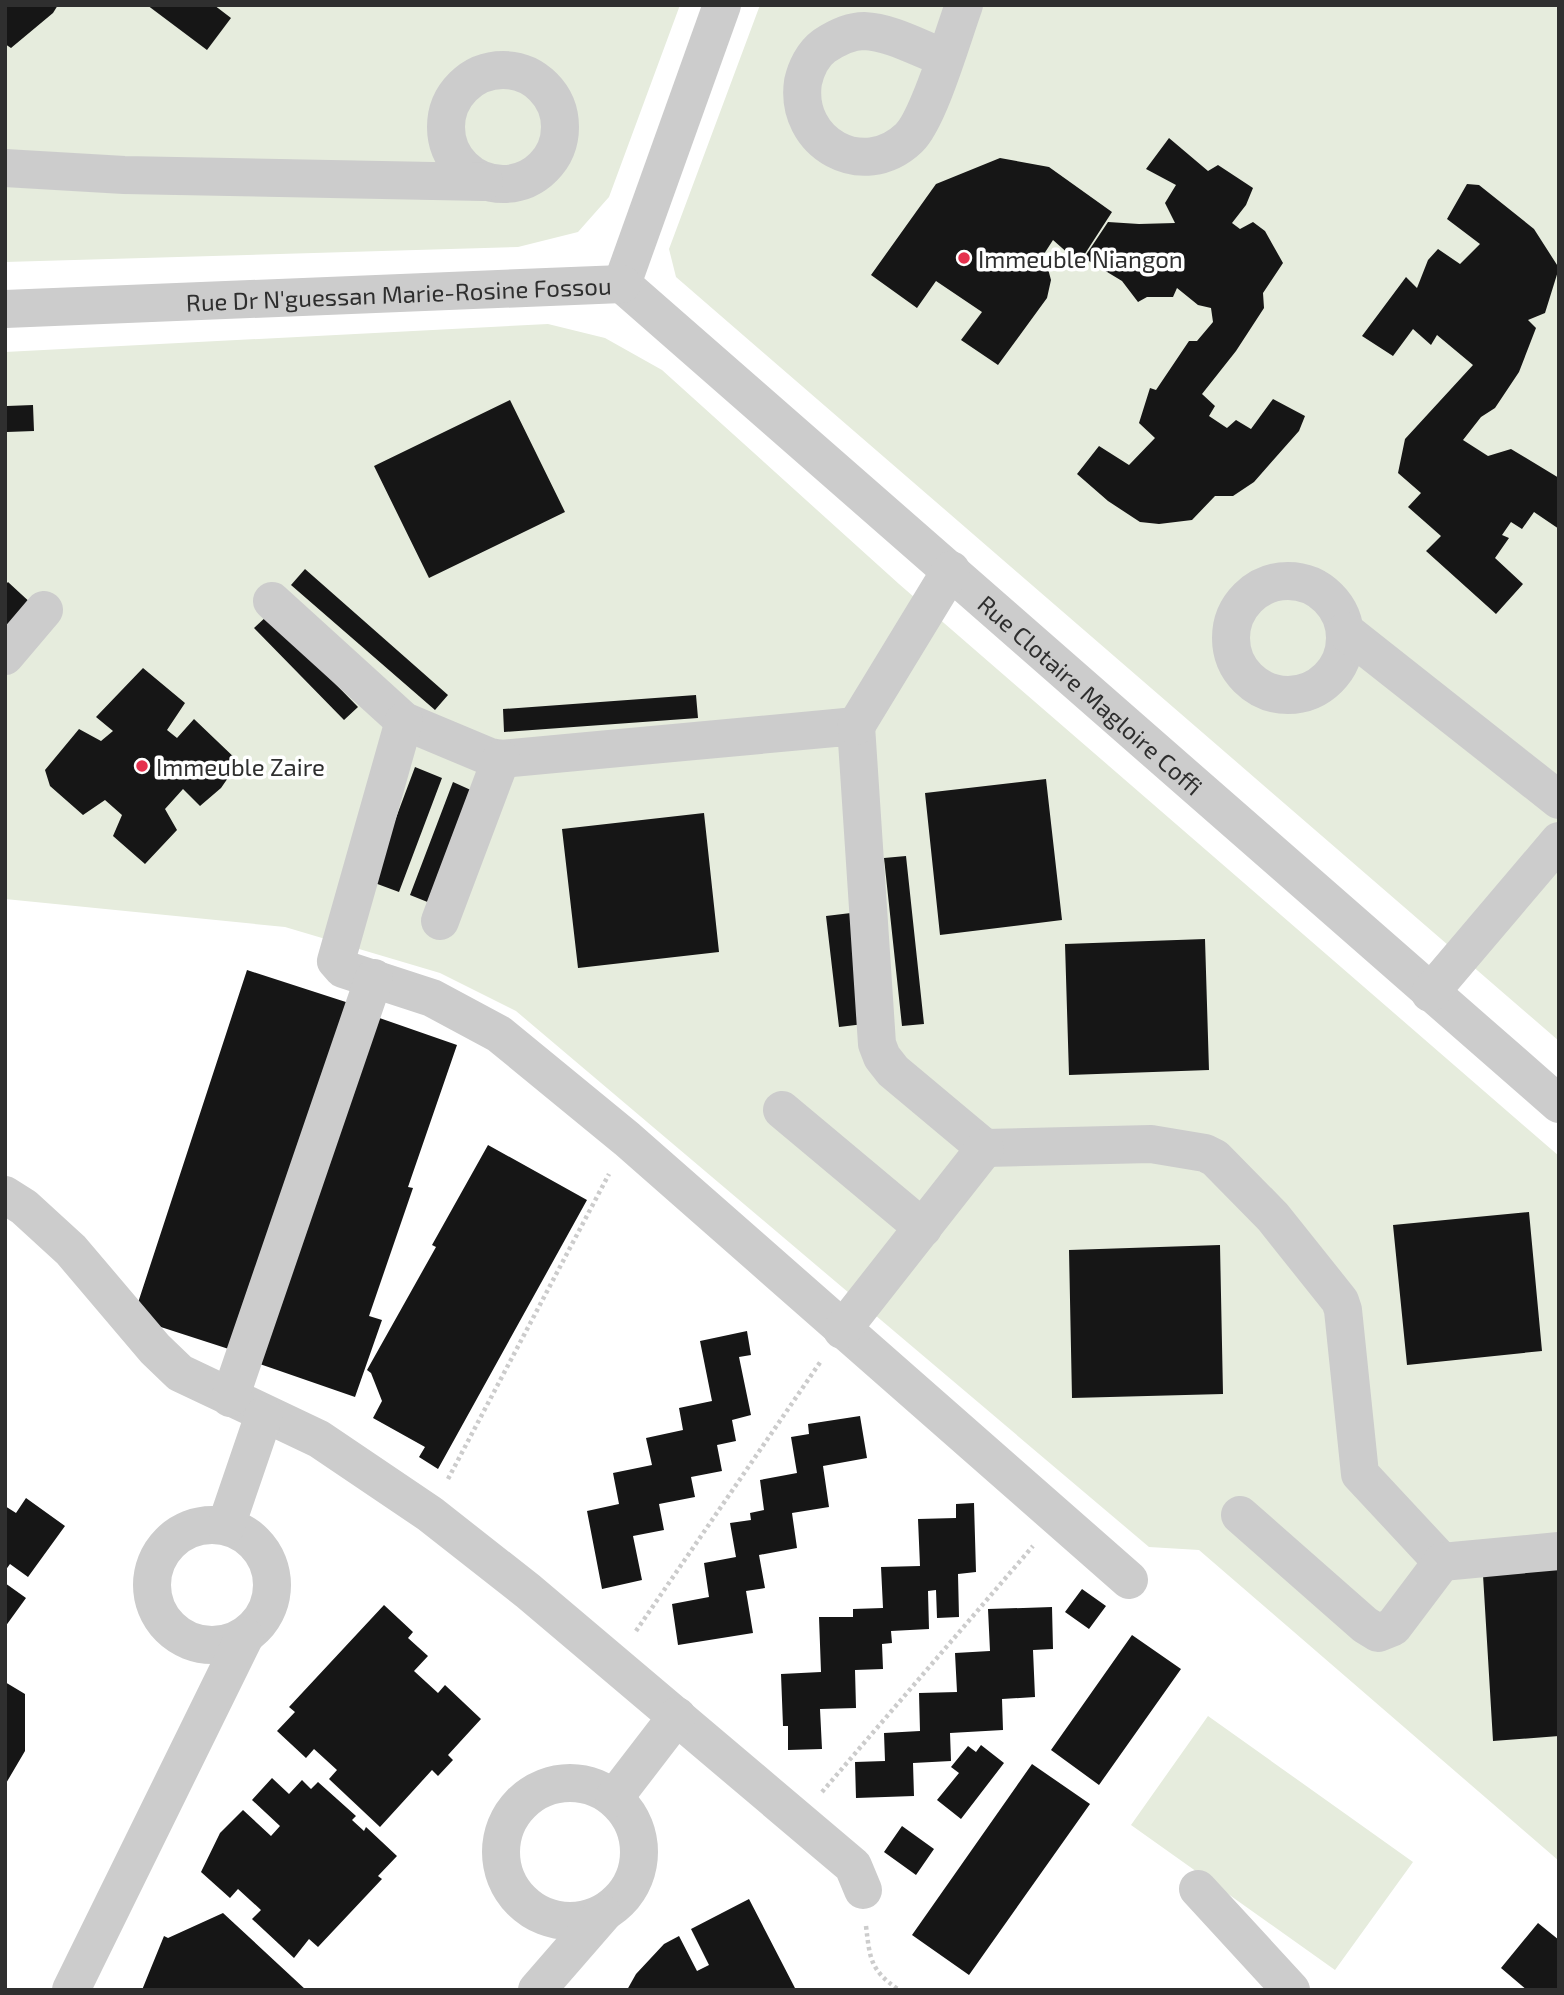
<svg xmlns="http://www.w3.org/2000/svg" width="1564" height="1995" font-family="'Exo 2',sans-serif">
  <rect width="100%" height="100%" fill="#fff"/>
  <path fill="#e6ecdd" d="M5 5H680L609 197 578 232 518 247 5 262Z
    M760 5H1559V1041L676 277 669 249Z
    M548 324 605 338 662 370 899 584 1559 1156V1861L1199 1550 1149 1547 516 1011 440 973 285 927 5 899V352Z
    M1208 1716 1413 1862 1335 1970 1131 1825Z"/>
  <path fill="#161616" d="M5 5H58L53 13 11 48 5 44Z
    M147 5H214L231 18 207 50Z
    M1169 138 1208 171 1218 165 1253 188 1246 205 1232 223 1240 229 1253 222 1265 231 1283 263 1263 293 1264 308 1236 351 1202 394 1215 406 1209 416 1227 428 1236 420 1251 429 1273 399 1305 416 1299 431 1254 482 1233 496H1215L1192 520 1159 524 1140 522 1108 501 1077 474 1099 446 1129 465 1155 438 1139 423 1150 388 1156 390 1189 341H1197L1213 322 1211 308 1198 305 1177 288 1173 297H1147L1138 302 1122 281 1084 258 1108 222 1139 224 1175 223 1165 203 1176 185 1146 169Z
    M1000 158 1049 167 1112 212 1079 263 1053 240 1044 254 1051 280 1047 298 998 365 961 340 982 312 936 281 917 308 871 275 936 184Z
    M1467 184 1479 185 1534 229 1559 268 1545 313 1528 320 1536 328 1519 372 1495 408 1481 417 1463 440 1488 456 1511 449 1559 478V529L1534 512 1522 529 1511 522 1502 535 1509 538 1495 558 1523 584 1496 614 1426 551 1441 536 1408 507 1421 493 1398 473 1405 439 1473 365 1437 335 1431 345 1413 329 1393 356 1362 336 1406 277 1417 288 1428 260 1438 249 1460 264 1480 244 1447 219Z
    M510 400 565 512 429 578 374 466Z
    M33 405 34 431 7 432V406Z
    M305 569 448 695 435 710 291 585Z
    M8 582 34 606 5 637V585Z
    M268 615 358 707 344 720 254 628Z
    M143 668 185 703 167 730 177 738 194 719 239 762 221 788 200 806 183 789 165 809 177 830 145 864 113 836 122 815 105 800 83 815 50 786 45 770 79 729 101 741 113 731 96 717Z
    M696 695 698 718 504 732 503 709Z
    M415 767 442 778 399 892 372 882Z
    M1046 779 1062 920 940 935 925 793Z
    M453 782 473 791 430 903 410 895Z
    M704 813 719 952 578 968 562 829Z
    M906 856 924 1024 902 1026 884 858Z
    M851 913 864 1024 839 1027 826 916Z
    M1205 939 1209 1070 1069 1075 1065 944Z
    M247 970 352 1004 238 1352 133 1318Z
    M368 1014 457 1045 408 1187 413 1188 369 1316 382 1320 355 1397 248 1360Z
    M488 1145 587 1200 438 1469 419 1457 425 1447 373 1418 382 1401 371 1373 367 1370 436 1247 432 1245Z
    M1529 1212 1542 1351 1407 1365 1393 1225Z
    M1220 1245 1223 1394 1072 1398 1069 1250Z
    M747 1331 751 1355 739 1357 751 1415 732 1420 736 1441 717 1445 722 1471 691 1477 695 1497 659 1504 664 1530 633 1536 642 1580 602 1589 587 1511 619 1504 613 1473 652 1465 646 1438 683 1430 679 1408 712 1401 700 1341Z
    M860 1416 867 1458 823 1466 829 1507 792 1513 797 1548 759 1555 765 1588 746 1591 753 1633 678 1645 672 1604 709 1597 704 1563 736 1557 730 1523 751 1520 750 1513 764 1510 760 1480 797 1473 791 1437 809 1434 808 1424Z
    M26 1498 65 1526 28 1577 10 1564 5 1571V1506L16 1513Z
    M974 1503 976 1572 958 1574 959 1617 937 1618 936 1590 928 1591 929 1629 891 1631 892 1643 882 1644 883 1669 855 1670 856 1708 820 1709 822 1749 788 1750V1726H783L781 1674 821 1672 819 1617H853V1609L883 1608 881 1567 920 1566 918 1519 956 1518V1504Z
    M1559 1569V1736L1493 1741 1483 1575Z
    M5 1583 26 1598 5 1627Z
    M1082 1589 1106 1606 1089 1629 1065 1612Z
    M384 1605 413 1632 408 1638 428 1656 414 1671 438 1693 445 1685 481 1719 448 1755 453 1760 438 1776 432 1770 380 1827 329 1779 337 1770 314 1749 306 1758 277 1731 295 1712 289 1707Z
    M1052 1607 1053 1649 1033 1650 1035 1697 1002 1699 1003 1730 950 1733 951 1761 913 1763 914 1796 856 1798 855 1762 885 1761 884 1733 920 1731 919 1693 957 1692 955 1653 990 1651 988 1609Z
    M1132 1635 1181 1669 1099 1785 1051 1750Z
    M5 1682 25 1694V1751L5 1785Z
    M981 1745 1004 1763 961 1819 937 1800 959 1773 951 1767 968 1746 976 1752Z
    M1032 1764 1090 1804 969 1975 912 1935Z
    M272 1778 289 1794 302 1780 311 1789 318 1782 356 1816 352 1820 364 1831 366 1827 397 1856 378 1876 382 1879 318 1947 309 1939 294 1958 252 1919 261 1910 238 1889 230 1898 201 1872 220 1833 243 1810 271 1836 280 1826 252 1800Z
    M902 1826 934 1849 916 1875 884 1852Z
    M749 1899 796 1990H627L636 1974 664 1944 679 1936 697 1971 709 1965 691 1929Z
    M223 1913 306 1990H142L164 1936 168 1938Z
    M1538 1923 1559 1940V1990H1527L1501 1968Z"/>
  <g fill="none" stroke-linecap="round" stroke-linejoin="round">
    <path stroke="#ccc" stroke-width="4.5" stroke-dasharray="3.5 3.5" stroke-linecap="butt" d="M448 1479 609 1174
      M636 1631 821 1361
      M822 1792 1033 1546
      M866 1926C870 1959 870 1970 899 1990"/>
    <g stroke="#ccc" stroke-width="38">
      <path d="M945 58C920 49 891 32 864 31 849 31 836 38 824 46 813 54 806 69 803 82 794 143 863 182 909 138 929 119 953 35 964 5"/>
      <circle cx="503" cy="127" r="57"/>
      <path d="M5 168 124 175 484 182"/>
      <path id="s1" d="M622 284 1559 1104"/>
      <path d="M622 284 722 5"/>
      <path id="s2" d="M5 309 622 284"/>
      <circle cx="1288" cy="638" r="57"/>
      <path d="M272 601 404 721 490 757 501 759 856 726 877 1044 882 1057 893 1071 985 1148 1151 1144 1205 1153 1215 1158 1273 1217 1340 1301 1343 1310 1360 1474 1442 1562"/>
      <path d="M1345 631 1559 800"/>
      <path d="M5 656 44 610"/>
      <path d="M404 721 336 961 343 969 432 998 499 1034 627 1139 1129 1580"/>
      <path d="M856 726 951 570"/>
      <path d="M440 921 501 759"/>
      <path d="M1430 993 1559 841"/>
      <path d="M782 1110 923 1228"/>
      <path d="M5 1195 24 1207 71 1250 155 1349 180 1373 319 1439 430 1514 528 1591 853 1866 863 1890"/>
      <path d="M842 1330 985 1148"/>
      <path d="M230 1398 374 978"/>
      <path d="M1240 1515 1365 1625 1378 1633 1393 1627 1442 1562 1559 1551"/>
      <circle cx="212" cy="1585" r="60"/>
      <path d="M226 1526 264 1415"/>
      <circle cx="570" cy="1852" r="69"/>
      <path d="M614 1798 677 1716"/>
      <path d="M1198 1889 1291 1990"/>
      <path d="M71 1990 245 1636"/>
      <path d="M537 1990 603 1914"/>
    </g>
  </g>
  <g fill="#e5314e" stroke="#fff" stroke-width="2.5">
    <circle cx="964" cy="258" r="7"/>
    <circle cx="142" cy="766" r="7"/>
  </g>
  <g text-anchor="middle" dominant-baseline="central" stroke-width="7" stroke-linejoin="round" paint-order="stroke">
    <g font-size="24" fill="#2f2f2f" stroke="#fff" text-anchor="start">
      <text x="978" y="258">Immeuble Niangon</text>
      <text x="156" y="766">Immeuble Zaire</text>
    </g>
    <g font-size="24" fill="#2f2f2f" stroke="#fff">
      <text stroke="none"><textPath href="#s2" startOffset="394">Rue Dr N'guessan Marie-Rosine Fossou</textPath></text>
      <text stroke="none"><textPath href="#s1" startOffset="623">Rue Clotaire Magloire Coffi</textPath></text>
    </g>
  </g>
  <rect width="1564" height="1995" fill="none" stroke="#2f2f2f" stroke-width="14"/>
</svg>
